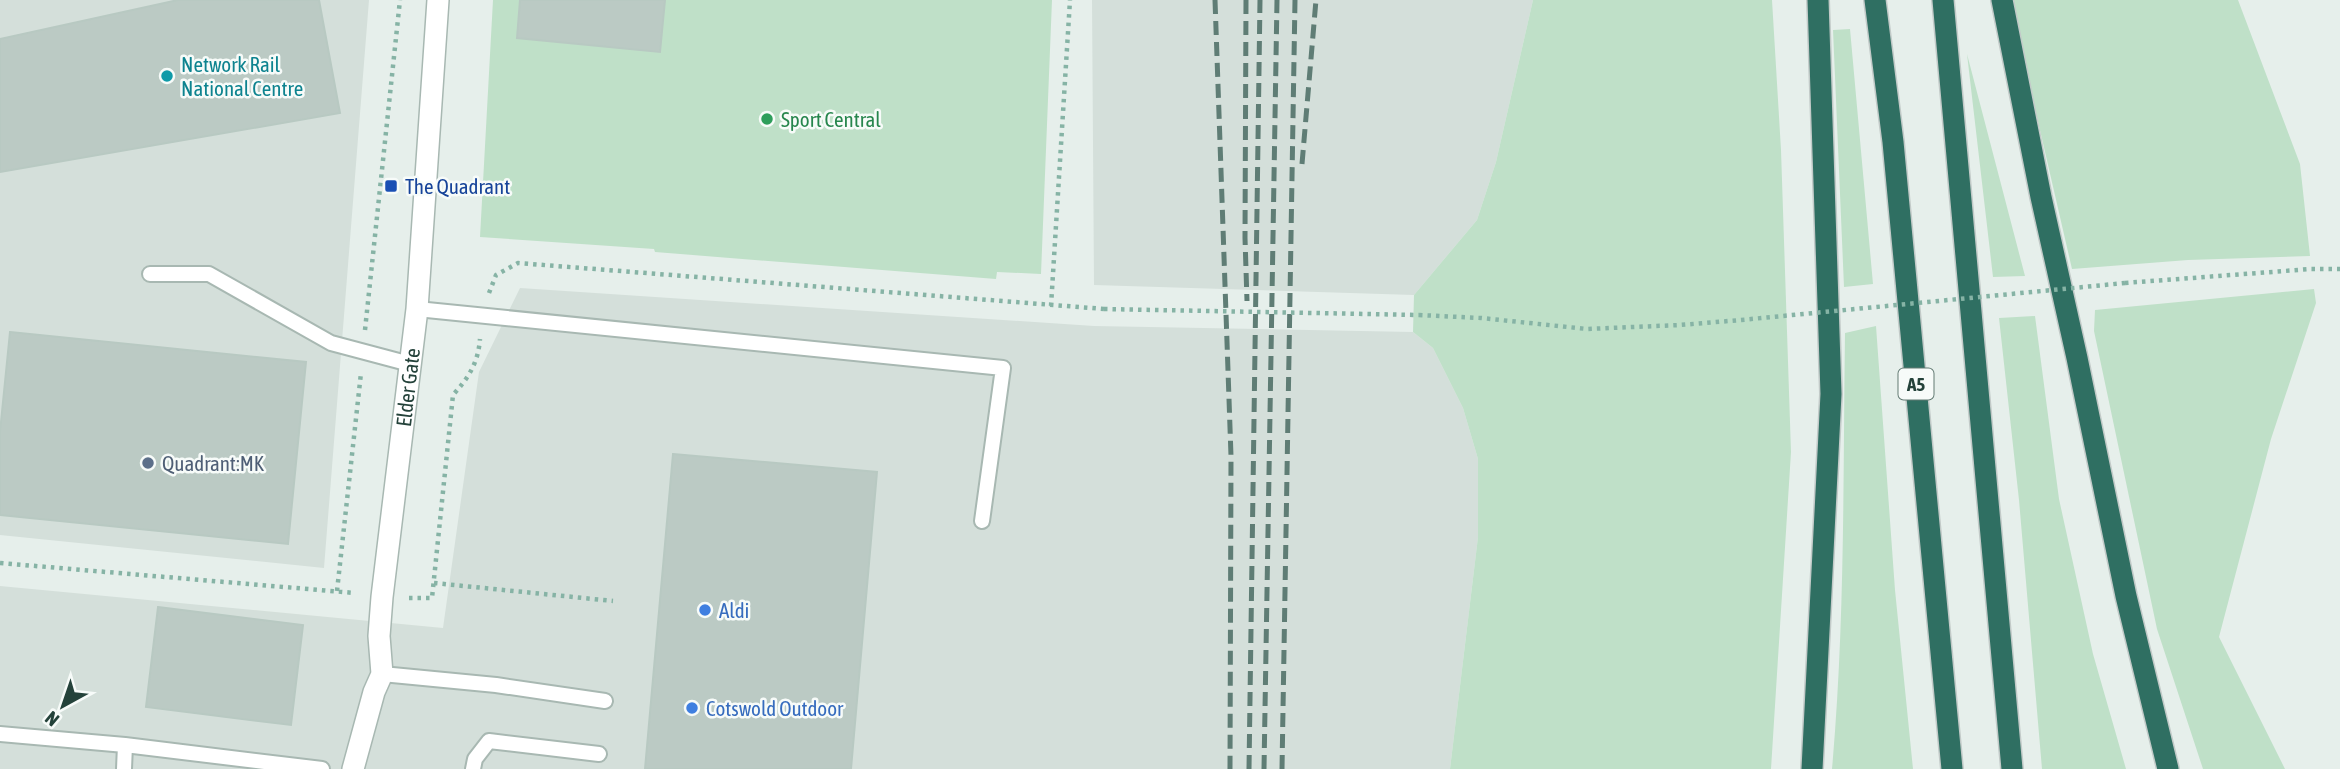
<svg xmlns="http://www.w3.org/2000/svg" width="2340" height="769" font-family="'Asap Condensed',sans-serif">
  <rect width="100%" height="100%" fill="#e6efeb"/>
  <path fill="#d4dfda" d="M0 0H369L324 568 0 535Z
    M1092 0H1533L1496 162 1477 220 1414 295 1094 285Z
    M520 288 1094 326 1413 332 1433 348 1463 408 1478 459V537L1450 769H0V586L443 628 479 372Z"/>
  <path fill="#bfe0c8" d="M493 0H1052L1041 274 997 272 996 279 655 252 654 249 480 237Z
    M1533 0H1772L1781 150 1791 452 1771 769H1450L1478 537V459L1463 408 1433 348 1413 332 1414 295 1477 220 1496 162Z
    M2010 0H2238L2300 164 2310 256 2188 260 2072 269Z
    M1850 29 1873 284 1844 287 1833 30Z
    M1967 54 2025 276 1993 277Z
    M2314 289 2316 303 2271 439 2219 637 2285 769H2203L2157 629 2094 331 2095 310Z
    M2035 316 2059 499 2093 654 2126 769H2042L2019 500 1999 318Z
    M1876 326 1895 590 1913 769H1832C1845 624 1843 479 1845 333Z"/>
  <path fill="#bbcac4" stroke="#b8c9c2" stroke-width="2" d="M178 0H319L340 113 0 172V39Z
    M520 0H665L660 52 517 38Z
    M10 332 306 362 288 544 0 515V432Z
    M673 454 877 472 851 769H645Z
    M158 607 303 625 291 725 146 707Z"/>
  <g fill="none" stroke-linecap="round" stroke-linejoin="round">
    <g stroke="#a8b8b2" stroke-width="18">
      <path id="lane" d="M150 274H209L331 343 410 364
        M417 309 1003 368 982 521
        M382 674 496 685 605 701
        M0 734 125 745 322 769
        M124 769 125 745
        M473 769 475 759 489 741 599 754"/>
    </g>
    <g stroke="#a8b8b2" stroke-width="24">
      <g id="street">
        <path id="s1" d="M353 769 374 692 382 674 379 636 382 597 417 309 438 0"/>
      </g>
    </g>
    <g stroke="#c2cac8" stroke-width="24">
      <path id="highway" d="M1875 0 1893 142 1952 769
        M1943 0 2012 769
        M2002 0 2041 197 2077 358 2126 596 2168 769
        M1812 769 1831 394 1818 0"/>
    </g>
    <path stroke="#86b3a5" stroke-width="4.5" stroke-dasharray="3.5 5" stroke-linecap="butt" d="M2125 283 2311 269H2340
      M489 293 496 275 518 263 1104 309
      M1051 306 1070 0
      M1419 315 1481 318 1587 329 1680 325 1741 320
      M365 330 400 0
      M0 563 355 593
      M434 583 613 601
      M337 591 361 373
      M409 598H432L453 395C469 377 478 363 480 339"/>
    <use href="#lane" stroke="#fff" stroke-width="14"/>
    <use href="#street" stroke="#fff" stroke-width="21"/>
    <use href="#highway" stroke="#2f6f62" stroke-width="21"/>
    <path stroke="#5f7d75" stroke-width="5" stroke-dasharray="14 7" stroke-linecap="butt" d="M1215 0 1231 456 1230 769
      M1246 0 1245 238 1247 301
      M1302 164 1316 0
      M1249 769 1260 0
      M1264 769 1277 0
      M1282 769 1295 0"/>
    <path stroke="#86b3a5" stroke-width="4.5" stroke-dasharray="3.5 5" stroke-linecap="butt" d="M1104 309 1419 315
      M1741 320 2125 283"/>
  </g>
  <circle fill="#0f9aa8" stroke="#f7fbf9" stroke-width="2.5" cx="167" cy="76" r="7"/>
  <circle fill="#2e9e5b" stroke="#f7fbf9" stroke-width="2.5" cx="767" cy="119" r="7"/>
  <rect fill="#1a4fb4" stroke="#f7fbf9" stroke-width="2.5" x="384" y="179" width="14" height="14" rx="3.5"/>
  <circle fill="#5c6f8a" stroke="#f7fbf9" stroke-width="2.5" cx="148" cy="463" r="7"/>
  <g fill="#3f7fe0" stroke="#f7fbf9" stroke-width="2.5">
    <circle cx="705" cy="610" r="7"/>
    <circle cx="692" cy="708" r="7"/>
  </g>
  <g text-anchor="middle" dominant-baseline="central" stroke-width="5" stroke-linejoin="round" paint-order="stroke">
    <rect fill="#f7fbf9" stroke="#637a73" stroke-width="2" x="1898.5" y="368.5" width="35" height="31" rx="5"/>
    <g font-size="19" font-weight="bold" fill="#24423a">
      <text x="1916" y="384">A5</text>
    </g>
    <g font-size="21" fill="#0d838f" stroke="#f7fbf9" text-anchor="start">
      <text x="181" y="64">Network Rail<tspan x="181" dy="24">National Centre</tspan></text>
    </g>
    <g font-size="21" fill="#27864d" stroke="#f7fbf9" text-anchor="start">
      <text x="781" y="119">Sport Central</text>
    </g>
    <g font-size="21" fill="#164399" stroke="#f7fbf9" text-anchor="start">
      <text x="405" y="186">The Quadrant</text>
    </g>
    <g font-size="21" fill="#24423a" stroke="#f7fbf9">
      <text stroke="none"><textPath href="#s1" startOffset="388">Elder Gate</textPath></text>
    </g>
    <g font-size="21" fill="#4e5e75" stroke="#f7fbf9" text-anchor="start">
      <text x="162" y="463">Quadrant:MK</text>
    </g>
    <g font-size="21" fill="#366cbe" stroke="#f7fbf9" text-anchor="start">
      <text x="719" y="610">Aldi</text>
      <text x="706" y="708">Cotswold Outdoor</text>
    </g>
  </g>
  <g transform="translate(63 706) rotate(220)" stroke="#f7fbf9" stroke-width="5" paint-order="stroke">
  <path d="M0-5L12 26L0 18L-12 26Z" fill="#24423a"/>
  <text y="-10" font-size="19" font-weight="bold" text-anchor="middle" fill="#24423a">N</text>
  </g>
</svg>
